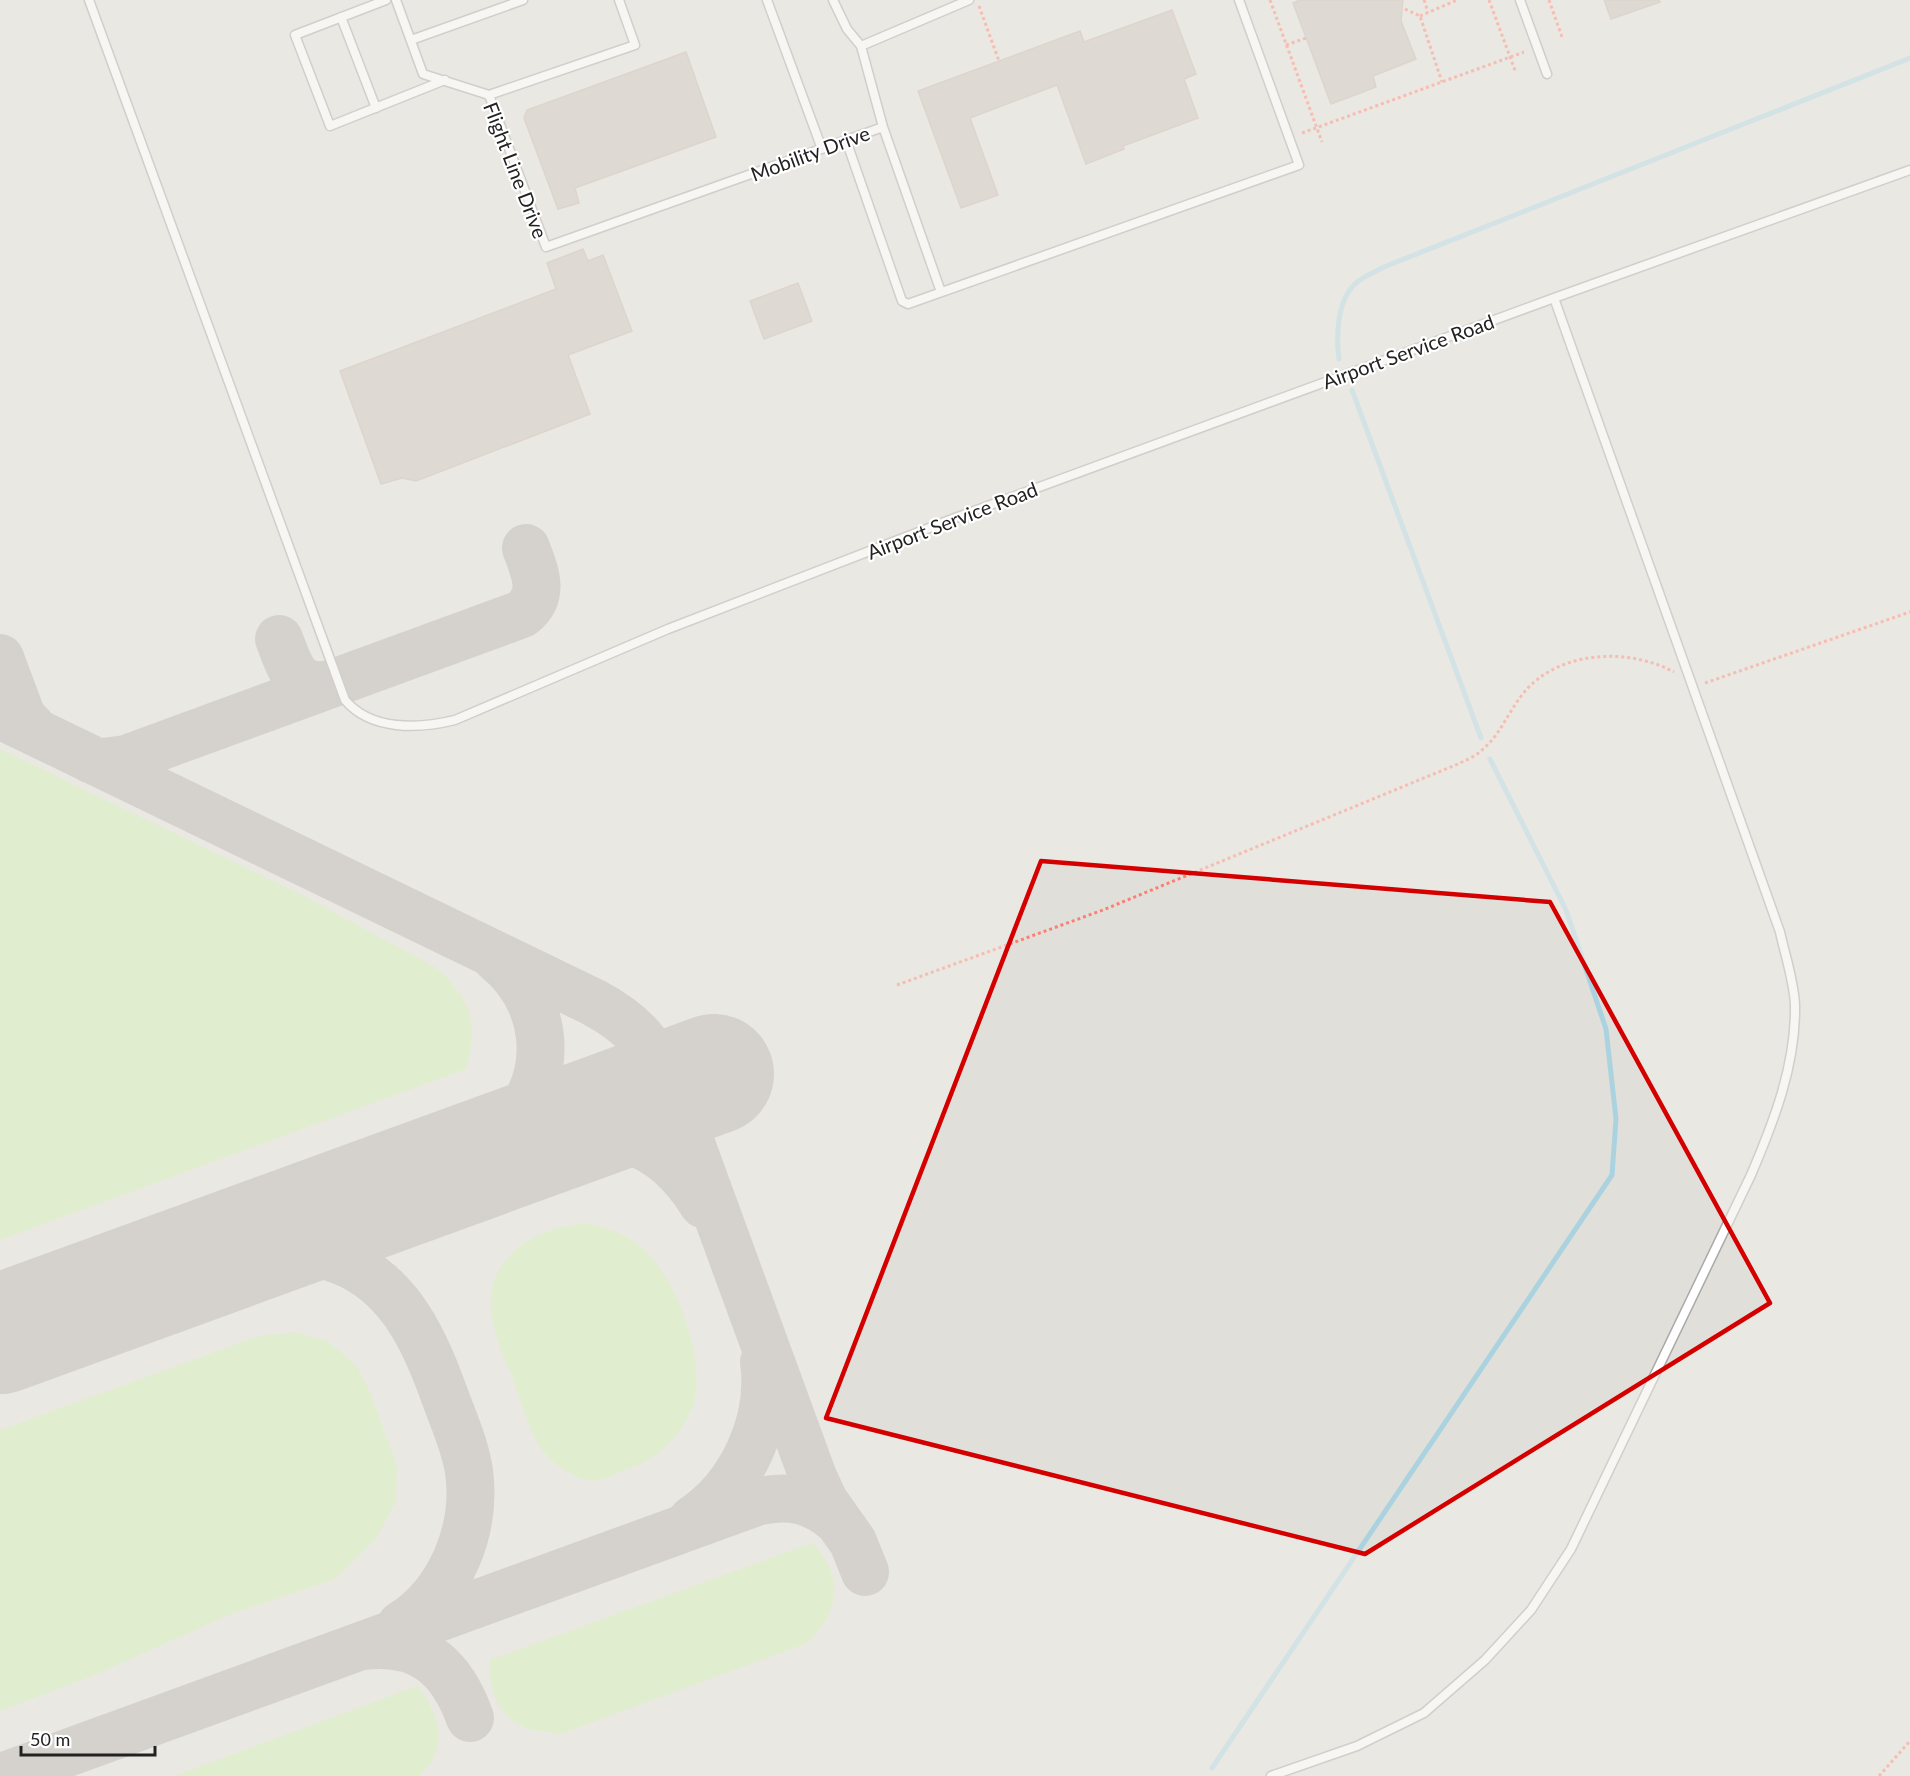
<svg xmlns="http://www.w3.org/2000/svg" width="1910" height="1776" font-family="Lato,sans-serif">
  <rect width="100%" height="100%" fill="#f2efe9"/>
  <path fill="#e1dfda" d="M0 0H1910V1776H0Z"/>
  <path fill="#cdebb0" d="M0 749 300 894 435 967C471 998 479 1023 466 1069L0 1240Z
    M587 1223C607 1228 624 1233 640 1246 676 1275 709 1364 692 1408 685 1424 676 1437 663 1449 652 1460 634 1467 620 1472 613 1475 605 1479 598 1480 591 1482 579 1478 572 1474 533 1455 528 1421 514 1382 507 1364 498 1346 494 1327 477 1262 530 1228 587 1223Z
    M294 1332 327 1341 356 1365 370 1392 397 1466 396 1501 376 1539 335 1579 229 1615 90 1677 0 1711V1430L256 1337Z
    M812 1543C844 1576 841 1611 807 1643L558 1735C552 1731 540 1732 532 1730 499 1721 488 1690 490 1660Z
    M417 1686C441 1713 450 1751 418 1776H174Z"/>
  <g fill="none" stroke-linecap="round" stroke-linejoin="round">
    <path stroke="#aad3df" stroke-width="5" d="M1339 359C1336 336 1337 301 1355 284 1362 277 1375 272 1384 267L1910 58
      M1352 390 1481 738
      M1212 1768 1612 1175 1616 1119 1606 1029 1566 910 1490 759"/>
    <path stroke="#b1b0ac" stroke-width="48" d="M279 639C290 667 295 691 331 684
      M0 658 22 717 37 733
      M0 715 593 1002C636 1025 652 1046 671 1089L813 1477 824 1501 853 1542 865 1572
      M92 760 103 762 126 759 522 614C546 595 535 572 526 548
      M531 1141C607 1126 660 1134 703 1204
      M462 1166C481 1152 499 1139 514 1121 556 1069 547 999 495 957
      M166 1274C223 1258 270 1239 330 1257 395 1276 423 1335 444 1394 453 1419 465 1445 469 1471 477 1529 451 1594 401 1625
      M692 1520C742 1487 772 1421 764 1362
      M364 1646C421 1639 452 1667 470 1718
      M4 1776 756 1502C789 1494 813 1499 839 1522"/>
    <path stroke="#b1b0ac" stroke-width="120" d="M0 1334 714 1074"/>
  </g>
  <path fill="#c7bfb8" stroke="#c4b6ab" stroke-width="1.5" d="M1300 0H1403L1401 21 1416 59 1373 76 1376 87 1331 104 1293 3Z
    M1604 0H1659L1660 2 1611 19Z
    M1172 10 1196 74 1184 79 1198 118 1123 146 1124 149 1086 164 1057 85 970 118 998 195 961 208 918 91 1080 31 1084 42Z
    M686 52 716 137 575 188 579 203 558 209 524 118 527 110Z
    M583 249 588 261 603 255 632 331 568 355 590 414 416 481 402 478 381 484 340 371 556 289 547 263Z
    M798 283 812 321 764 339 750 301Z"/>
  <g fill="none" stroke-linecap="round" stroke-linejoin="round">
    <g stroke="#a9a9a9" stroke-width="11">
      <path id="service" d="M89 0 345 700C371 731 419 729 455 720L668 629 955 518 1554 298
        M386 0 295 35 330 126 445 80
        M396 0 423 74 489 95 546 247 883 127 861 46 969 0
        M767 0 822 149
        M833 0 847 29 861 46
        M1520 0 1547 74
        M341 17 376 108
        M411 40 523 0
        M489 95 635 45 619 0
        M883 127 941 292
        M846 140 902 301 908 304 1299 165 1239 0
        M1271 1776 1357 1746 1424 1713 1485 1660 1531 1610 1571 1549 1751 1175C1774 1121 1796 1065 1795 1005 1794 981 1785 955 1780 932L1554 298 1910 170"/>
    </g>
    <path stroke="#fa8072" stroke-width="3" stroke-dasharray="3 3" stroke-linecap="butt" d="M1270 0 1322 142
      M1424 0 1428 12
      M1489 0 1516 73
      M1549 0 1562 37
      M979 6 999 61
      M1405 9 1420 16 1442 82
      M1420 16 1457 0
      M1286 45 1306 38
      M1302 133 1524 52
      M1705 683 1910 612
      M897 985 1103 910 1458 764C1466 760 1476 756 1482 750 1503 733 1511 703 1532 684 1569 650 1631 649 1674 672
      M1879 1776 1910 1741"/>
    <use href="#service" stroke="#fff" stroke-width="8"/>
  </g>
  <path d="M0 0H1910V1776H0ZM1041 861 1550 902 1770 1303 1365 1554 826 1418Z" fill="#f2efe9" fill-opacity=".55" fill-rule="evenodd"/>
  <path fill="none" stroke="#d40000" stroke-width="4.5" stroke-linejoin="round" d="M1041 861 1550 902 1770 1303 1365 1554 826 1418Z"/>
  <g text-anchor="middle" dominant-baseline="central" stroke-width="4.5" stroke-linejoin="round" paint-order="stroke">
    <g font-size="20" fill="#222" stroke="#fff">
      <text transform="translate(810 153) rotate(-20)">Mobility Drive</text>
      <text transform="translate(516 170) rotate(69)">Flight Line Drive</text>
      <text transform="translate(1408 351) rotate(-20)">Airport Service Road</text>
      <text transform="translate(952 520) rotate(-21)">Airport Service Road</text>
    </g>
  </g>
  <path d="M21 1746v9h134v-9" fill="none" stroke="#222222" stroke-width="3"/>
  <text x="30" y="1746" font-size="18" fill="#222222" stroke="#ffffff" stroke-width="4.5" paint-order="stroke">50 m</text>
</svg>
